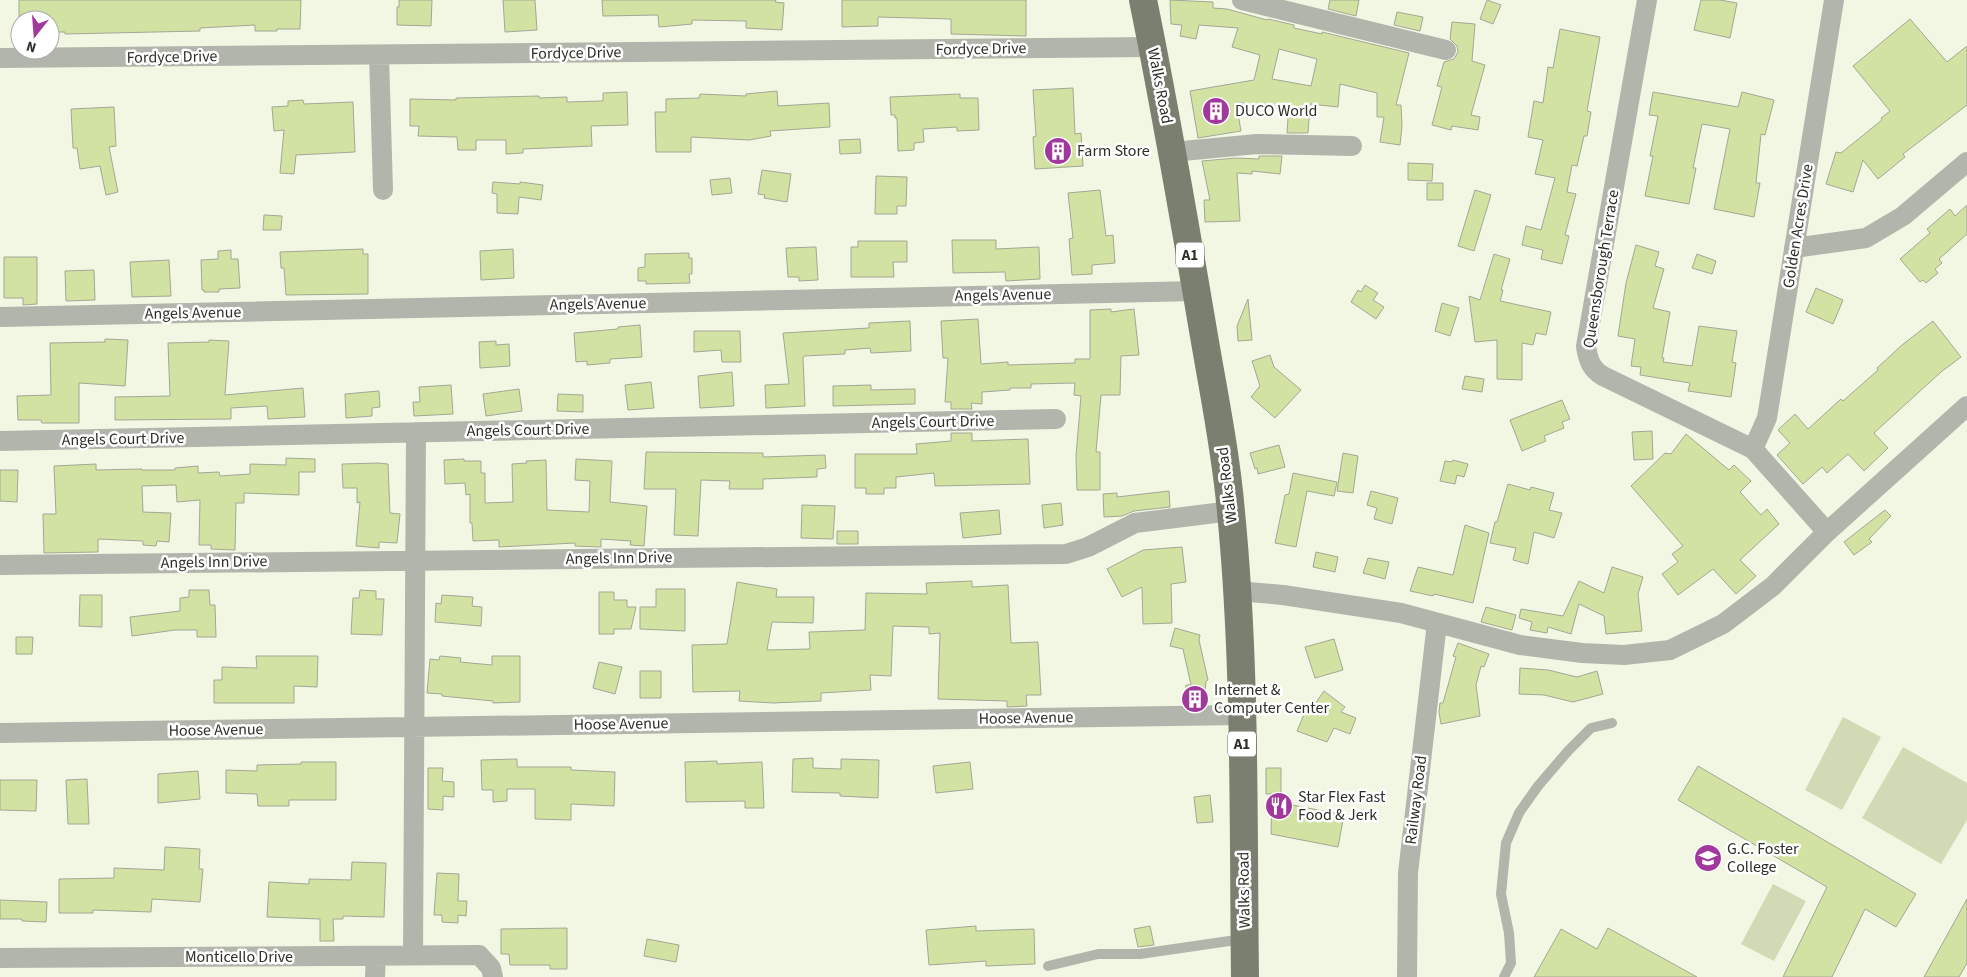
<svg xmlns="http://www.w3.org/2000/svg" width="1967" height="977" font-family="'Source Sans 3',sans-serif">
  <rect width="100%" height="100%" fill="#f2f7e3"/>
  <path fill="#d0dbb5" d="M1843 717 1881 737 1842 810 1805 790Z
    M1903 747 1967 783V820L1941 864 1862 818Z
    M1773 884 1806 901 1774 961 1741 944Z"/>
  <path fill="#d2e2a2" stroke="#a2a895" fill-rule="evenodd" d="M19 0H301L300 29H277V31H255V25L200 28V31L65 34V32H50V20H19Z
    M399 0H432L431 26 397 25V7H399Z
    M503 0H535L537 30 505 32Z
    M602 0H776L775 2 784 3 782 30 746 28V21L692 20V24L659 27 658 15 603 16Z
    M842 0H1026V36L951 34V19L878 17V26L842 27Z
    M1170 0 1213 2V8L1227 9 1267 20 1268 19 1294 25V28L1322 34V32L1409 53 1396 105H1401L1402 126 1400 145 1380 142 1384 117H1377V93L1340 84 1338 107 1310 104 1308 133H1287L1288 118 1284 117 1285 110 1236 102 1241 131 1198 138 1190 91 1254 80 1260 55 1232 47 1238 28 1199 25 1196 39 1180 36 1182 25 1171 24ZM1279 49 1317 59 1311 86 1272 79Z
    M1330 0H1359L1356 16 1328 9Z
    M1487 0 1501 5 1493 24 1480 19Z
    M1701 0H1720L1737 3 1730 38 1694 30Z
    M1397 12 1423 17 1420 31 1394 25Z
    M1910 19 1947 62 1967 46V105L1903 154 1905 157 1878 179 1863 160 1853 192 1826 184 1836 152 1841 153 1882 120 1881 118 1890 111 1853 66Z
    M1452 22 1475 24 1472 61 1485 65 1471 115 1480 117 1478 130 1452 126 1451 130 1432 125 1442 87 1437 86 1444 62 1454 59 1458 52 1457 46 1450 39Z
    M1560 29 1600 37 1587 111 1591 112 1587 136H1584L1577 166 1572 165 1567 192 1576 194 1565 235 1569 236 1562 264 1541 259 1543 250 1522 245 1526 226 1541 230 1555 178 1535 174 1543 140 1528 137 1534 101 1543 103 1548 67 1553 68Z
    M1073 88 1075 134 1081 133 1083 166 1035 169 1033 137 1036 136 1033 90Z
    M777 91 778 106 829 103 830 127 770 131 771 136 749 140 691 137V152H656L655 112H666V99L699 98 700 94 746 96V94Z
    M627 92 628 125 591 126 592 146 523 149V153L506 154V140H476V150H458L457 137 418 136 419 126H410V99L456 100V98L539 96V98L567 97V102L603 101V93Z
    M1653 92 1738 107 1742 92 1774 100 1765 135 1761 134 1756 183H1760L1754 217 1714 209 1730 129 1702 124 1693 168H1696L1689 204 1645 196 1653 156H1650L1658 116 1649 115Z
    M960 94V98H978L979 130 957 131V127L923 129 924 142 914 143V150L898 151 897 118H895V115H891L890 97Z
    M303 100 304 104 353 102 355 152 296 155 294 174 280 173 284 130 274 131 272 107 288 106V101Z
    M114 107 116 146 109 147 118 192 106 195 100 166 80 169 77 148H73L71 109Z
    M860 139 861 153 840 154 839 140Z
    M1259 156H1282L1280 174 1252 171V174L1237 173 1240 221 1205 222 1204 200H1210L1202 161 1236 158 1259 159Z
    M1408 163 1433 164 1432 181 1408 180Z
    M762 170 791 174 787 202 764 198 765 195 758 194Z
    M876 176 907 177 906 206H897V214H875Z
    M730 178 732 193 712 195 710 180Z
    M493 182 520 184V182L543 185 541 200 519 197 518 214 497 213V194L492 193Z
    M1427 183H1443V200H1427Z
    M1100 190 1106 236 1113 235 1115 263 1092 265V274L1072 275 1069 239 1073 238 1068 193Z
    M1475 190 1491 195 1474 251 1458 246Z
    M1967 205V234L1939 259 1942 263 1935 269 1938 273 1926 283 1923 280 1920 282 1900 259 1930 233 1927 229 1950 209 1955 216Z
    M264 215 282 216 281 230H263Z
    M952 240H996V249L1039 247 1040 279 1006 281 1005 272 953 273Z
    M858 241H907V262H893L894 277H851V247H858Z
    M1636 245 1659 252 1655 266 1664 269 1653 308 1670 312 1662 358H1664L1663 362 1692 366 1699 326 1737 331 1732 362 1736 363 1731 397 1688 391 1690 383 1640 375 1641 367 1631 366 1635 339 1618 336 1626 283Z
    M816 247 818 280 799 281V277H788L786 248Z
    M363 249V254H368V294L286 295 284 268H281L280 252Z
    M513 249 514 278 481 280 480 251Z
    M231 250V259H238L240 288 219 289V292H204V290H202L201 260 218 259V251Z
    M689 253V258H692V274H689L690 283 646 284V281H638V268L645 267V254Z
    M1494 254 1510 259 1501 290H1503L1500 301 1551 312 1546 335 1536 333 1533 345 1522 343V380L1497 379V340L1475 342 1469 296 1480 300Z
    M1697 254 1716 261 1712 274 1692 268Z
    M4 257H37V304L23 305V298H4Z
    M169 260 171 296 132 297 130 262Z
    M94 270 95 300 66 301 65 271Z
    M1365 285 1378 293 1373 300 1384 307 1376 319 1351 302 1358 290 1361 292Z
    M1816 288 1843 300 1833 324 1806 312Z
    M1248 299 1252 340 1238 341 1237 326Z
    M1442 303 1459 308 1450 336 1435 331Z
    M1111 309V312L1134 309 1139 355 1121 356 1120 395H1101L1096 452H1100V490H1077L1076 456 1081 396 1074 395 1075 383 1031 384V388H1010V390L982 392V404L971 403 972 409H951V402H945L948 358H943L941 321 978 319 981 364 1008 362V365L1075 363V359H1090V310Z
    M910 321 911 351 871 353 870 348 845 350V354L804 356 803 358 805 406 766 408 765 385 789 384 783 333 869 328V323Z
    M1933 321 1961 357 1941 372 1874 433 1888 448 1864 471 1848 454 1827 473 1822 467 1803 484 1777 455 1790 443 1778 430 1795 414 1808 429 1841 399 1843 401 1878 370 1877 368 1902 345Z
    M640 325 642 357 610 359V363L587 365V361L576 362 574 333 618 329V327Z
    M694 331H740L741 362H722L721 350 694 352Z
    M105 339 128 340 125 386 79 383V423H42L41 420H18L17 396 51 395 50 343 105 342Z
    M209 340 229 341 225 395 303 388 305 417 268 419 267 406 231 408V419L115 420V397L170 396 168 343 209 342Z
    M496 341V345L509 344 510 366 480 368 479 342Z
    M1270 355 1274 367 1301 390 1275 418 1251 397 1260 386 1252 361Z
    M732 372 734 406 700 408 698 376Z
    M1465 376 1484 379 1482 392 1462 389Z
    M651 382 654 408 628 410 625 385Z
    M451 385 453 414 414 416 413 402H420L419 387Z
    M871 385V390L915 389V404L833 406V386Z
    M519 389 522 411 486 416 483 394Z
    M379 391 380 407 372 408V416L346 418 345 394Z
    M558 394 583 395V412L557 411Z
    M1562 400 1570 419 1562 422 1564 428 1544 436 1546 441 1522 451 1510 420Z
    M1652 431 1653 459 1634 460 1632 432Z
    M951 433H972V441L1028 439 1030 484 935 486 934 473 896 477V488H884V494H866V488H855V454H917L916 444 951 441Z
    M1686 434 1729 470 1734 465 1751 481 1740 492 1761 515 1767 509 1779 524 1740 560 1756 576 1736 594 1713 569 1678 595 1662 574 1678 562 1672 554 1683 546 1631 486 1665 453 1671 454Z
    M1279 445 1285 467 1258 474 1257 468 1255 469 1250 453Z
    M646 452 763 453V457L825 455 826 468 817 469V477L763 479V489H729L730 481 701 480 698 536 674 535 676 489H644Z
    M1343 453 1358 456 1353 493 1337 491Z
    M286 458 315 459V472H299V495L244 493V503H236L235 550 211 549V545H199L200 500 177 502 176 485 142 486 143 512 171 513 169 542 157 541 156 546 143 545V541L98 539V552L44 553 43 514H56L54 466 96 464V470L142 469V470H175V468L198 466V473L219 472 220 476 250 474V464L286 465Z
    M464 459V461H481V473H485V503L513 502 512 464 527 463 526 461 546 460 547 510 589 512 590 481 575 480 576 459 612 461 610 502 647 506 644 546 630 545 631 541 601 539V547L575 546V543L499 547V540L473 541 472 523H470V494L466 495 465 483 445 484 444 460Z
    M1453 460 1468 464 1464 477 1457 475 1455 484 1440 481 1445 461 1452 462Z
    M378 463 388 464 390 513 400 514 397 543 379 542V548L356 546 360 502 357 503V488H343L342 464Z
    M0 470H18L17 502 0 501Z
    M1293 473 1337 482 1334 496 1307 491 1296 547 1275 543 1285 495 1289 494Z
    M1508 484 1530 490 1531 487 1554 493 1549 510 1562 513 1554 538 1534 532 1528 564 1513 560 1516 548 1490 543 1495 522H1497Z
    M1169 491 1170 507 1134 511 1122 516 1104 517 1103 494 1117 493V497Z
    M1371 491 1398 498 1392 524 1374 519 1377 508 1367 505Z
    M1061 503 1063 525 1044 528 1042 505Z
    M802 505 835 506 833 539 801 538Z
    M999 510 1001 534 963 538 960 513Z
    M1885 510 1891 516 1869 539 1872 542 1854 555 1844 542Z
    M1465 525 1489 533 1473 603 1434 594 1433 596 1410 591 1418 567 1453 575Z
    M837 531H858V544H837Z
    M1182 547 1186 582 1171 584 1172 623 1143 624 1142 587 1122 597 1107 569 1143 550Z
    M1316 552 1338 557 1335 572 1313 567Z
    M1368 558 1389 562 1385 579 1363 573Z
    M1612 567 1643 577 1638 594 1642 631 1606 634 1604 616 1579 604 1571 634 1548 627 1547 633 1530 630 1532 622 1519 618 1521 609 1563 616 1579 581 1604 593Z
    M972 581V587L1008 585 1011 643 1038 642 1041 695H1026L1027 706 1007 707V701L938 699 940 633 929 634V627L893 626 891 676 870 675 871 690 821 693V701L773 703 739 701 740 691 693 692 692 645 727 644 737 582 777 589 776 597H814L813 623 772 622 767 650 810 649 809 632 865 630 866 593 927 594 926 583Z
    M656 589H685V631L640 629V607H656Z
    M189 590H209L210 605H215L216 637H197V630H175L132 636 130 617 180 611V598L189 597Z
    M360 590 376 591V599H384L382 635 351 634 353 598H359Z
    M599 592H614V600H627V607H636L631 629H614V634H599Z
    M80 595H102V627L79 626Z
    M442 595 473 597 472 606 482 607 481 626 435 622 436 603 441 604Z
    M1486 607 1516 615 1512 630 1481 622Z
    M1175 628 1200 635 1199 640 1208 680 1206 681 1204 704H1186V685H1191L1183 649 1170 646Z
    M16 637H33L32 654H16Z
    M1334 639 1343 670 1315 678 1305 647Z
    M1458 643 1489 654 1484 667 1481 666 1476 685 1480 716 1441 724 1439 712 1440 703H1443L1456 657 1453 656Z
    M256 656H318L317 687 294 686V703H214V680H222V667L257 668Z
    M440 656 461 658 460 662 492 665V656H520V702L493 703V701L442 696V694L427 693 430 659 439 660Z
    M599 662 622 667 615 694 593 688Z
    M1520 668 1548 670 1577 677 1597 671 1603 694 1573 702 1544 695 1519 694Z
    M640 671H661V698H640Z
    M1324 691 1345 707 1341 712 1356 718 1350 734 1334 728 1327 742 1297 731 1305 712 1308 714Z
    M813 758V768L841 769V759L879 760 878 798 840 796V793L792 792 793 759Z
    M517 759V767H571V770L615 772 614 806 571 804V820L535 819V789H507V801L493 802V790H482L481 760Z
    M717 761V764L762 762 764 808H745V801L686 802 685 762Z
    M301 762H336V800H289V806H258L257 794 226 793V770L257 771V765L301 764Z
    M970 762 973 789 936 793 933 766Z
    M1698 766 1916 894 1896 927 1865 909 1832 977H1783L1827 887 1678 800Z
    M428 768H443L442 781 454 782V797L443 796V810L428 809Z
    M1266 768H1281V794H1266Z
    M198 771 200 799 158 803V774Z
    M87 779 89 824H68L66 780Z
    M0 780H37L36 811 0 810Z
    M1210 795 1213 822 1197 823 1194 797Z
    M1272 797H1287V804L1344 815 1338 847 1271 834Z
    M165 847 200 849 199 869H203L200 902 152 899 151 912 93 910V913H59V879L114 878V868L164 870Z
    M352 862 386 863 384 917 343 916V919H333L334 941H320V919L267 917 269 882 309 884V879L351 880Z
    M437 873 459 874 458 901H467L466 916 458 915V923L442 922V915H434Z
    M1967 899V963L1959 977H1924Z
    M0 900 47 902 46 922 22 921V919H0Z
    M976 926V931L1034 929 1035 964 986 966V961L929 965 926 930Z
    M1150 926 1154 945 1138 947 1134 929Z
    M567 928V969H550V965H510L509 954H501V929Z
    M1608 928 1697 977H1534L1561 929 1597 949Z
    M647 939 679 945 676 962 644 956Z"/>
  <g fill="none" stroke-linecap="round" stroke-linejoin="round">
    <path stroke="#b2b5ac" stroke-width="10" d="M1048 966 1098 954H1140L1243 939
      M1504 977 1511 963 1509 933 1501 894 1506 843 1519 813 1538 786 1568 751 1591 728 1612 723"/>
    <path stroke="#b2b5ac" stroke-width="20" d="M1242 0 1446 50
      M1647 0 1586 346C1588 360 1591 369 1603 376L1753 449 1827 532
      M379 55 383 190
      M0 58 1153 47
      M1172 152 1257 144 1352 146
      M1794 248 1866 238 1903 216 1967 162
      M0 317 1197 291
      M0 441 1056 419
      M1753 449 1767 418 1834 0
      M0 565 1066 554 1088 547 1135 523 1231 511
      M1237 591 1283 595 1401 613 1520 645 1582 653 1624 655 1670 650 1723 624 1773 586 1827 532 1967 406
      M0 733 1241 715
      M413 955 416 432
      M0 958 479 955 491 968 493 977
      M375 977 376 956
      M1407 977 1408 873 1437 623"/>
    <path stroke="#7b7f70" stroke-width="28" d="M1143 0C1166 112 1185 224 1204 336 1214 395 1226 453 1231 512 1246 666 1243 822 1245 977"/>
  </g>
  <defs>
    <g id="building-disc" transform="scale(1.4375)"><circle r="9.5" fill="#a1399c" stroke="#fff"/><path d="M-4-6H4V6H1V3H-1V6H-4ZM-2.5-4.3h1.7v1.8h-1.7ZM.8-4.3h1.7v1.8H.8ZM-2.5-1h1.7V.8h-1.7ZM.8-1h1.7V.8H.8Z" fill="#fff"/></g>
    <g id="restaurant-disc" transform="scale(1.4375)"><circle r="9.5" fill="#a1399c" stroke="#fff"/><path d="M-5-6h1v4h1v-4h1v4h1v-4h1v5L-1.5 .5V6h-2V.5L-5-1ZM5-6V6H3V1.5H1.5Q1.5-4 5-6Z" fill="#fff"/></g>
    <g id="university-disc" transform="scale(1.4375)"><circle r="9.5" fill="#a1399c" stroke="#fff"/><path d="M0-5L7-2L0 1L-7-2ZM-4 1L0 2.5L4 1V4Q0 6-4 4Z" fill="#fff"/></g>
  </defs>
  <g fill-rule="evenodd">
    <use href="#building-disc" x="1216" y="111"/>
    <use href="#building-disc" x="1058" y="151"/>
    <use href="#building-disc" x="1195" y="699"/>
    <use href="#restaurant-disc" x="1279" y="806"/>
    <use href="#university-disc" x="1708" y="858"/>
  </g>
  <g text-anchor="middle" dominant-baseline="central" stroke-width="5" stroke-linejoin="round" paint-order="stroke">
    <g fill="#fff" stroke="#6c6d68" stroke-width="1">
      <rect x="1176" y="242.5" width="28" height="25" rx="4"/>
      <rect x="1228" y="731.5" width="28" height="25" rx="4"/>
    </g>
    <g font-size="15" font-weight="bold" fill="#2d2f27">
      <text x="1190" y="255">A1</text>
      <text x="1242" y="744">A1</text>
    </g>
    <g font-size="16" fill="#2d2f27" stroke="#fff">
      <text transform="translate(981 49) rotate(-1)">Fordyce Drive</text>
      <text transform="translate(576 53) rotate(-1)">Fordyce Drive</text>
      <text transform="translate(172 57) rotate(-1)">Fordyce Drive</text>
      <text transform="translate(1160 86) rotate(79)">Walks Road</text>
      <text transform="translate(1798 226) rotate(-81)">Golden Acres Drive</text>
      <text transform="translate(1601 269) rotate(-81)">Queensborough Terrace</text>
      <text transform="translate(1003 295) rotate(-1)">Angels Avenue</text>
      <text transform="translate(598 304) rotate(-1)">Angels Avenue</text>
      <text transform="translate(193 313) rotate(-1)">Angels Avenue</text>
      <text transform="translate(933 422) rotate(-1)">Angels Court Drive</text>
      <text transform="translate(528 430) rotate(-1)">Angels Court Drive</text>
      <text transform="translate(123 439) rotate(-1)">Angels Court Drive</text>
      <text transform="translate(1227 485) rotate(-97)">Walks Road</text>
      <text transform="translate(619 558) rotate(-1)">Angels Inn Drive</text>
      <text transform="translate(214 562) rotate(-1)">Angels Inn Drive</text>
      <text transform="translate(1026 718) rotate(-1)">Hoose Avenue</text>
      <text transform="translate(621 724) rotate(-1)">Hoose Avenue</text>
      <text transform="translate(216 730) rotate(-1)">Hoose Avenue</text>
      <text transform="translate(1416 800) rotate(-83)">Railway Road</text>
      <text transform="translate(1244 890) rotate(-91)">Walks Road</text>
      <text x="239" y="957">Monticello Drive</text>
    </g>
    <g font-size="16" fill="#2d2f27" stroke="#fff" text-anchor="start">
      <text x="1235" y="111">DUCO World</text>
      <text x="1077" y="151">Farm Store</text>
      <text x="1214" y="690">Internet &amp;<tspan x="1214" dy="18">Computer Center</tspan></text>
      <text x="1298" y="797">Star Flex Fast<tspan x="1298" dy="18">Food &amp; Jerk</tspan></text>
      <text x="1727" y="849">G.C. Foster<tspan x="1727" dy="18">College</tspan></text>
    </g>
  </g>
  <g transform="translate(35 35) rotate(197)"><circle r="24" fill="#ffffff" stroke="#abaca9"/>
  <path d="M0-4L9 19L0 12L-9 19Z" fill="#a1399c"/>
  <text y="-8" font-size="14" font-weight="bold" text-anchor="middle" fill="#2d2f27">N</text>
  </g>
</svg>
